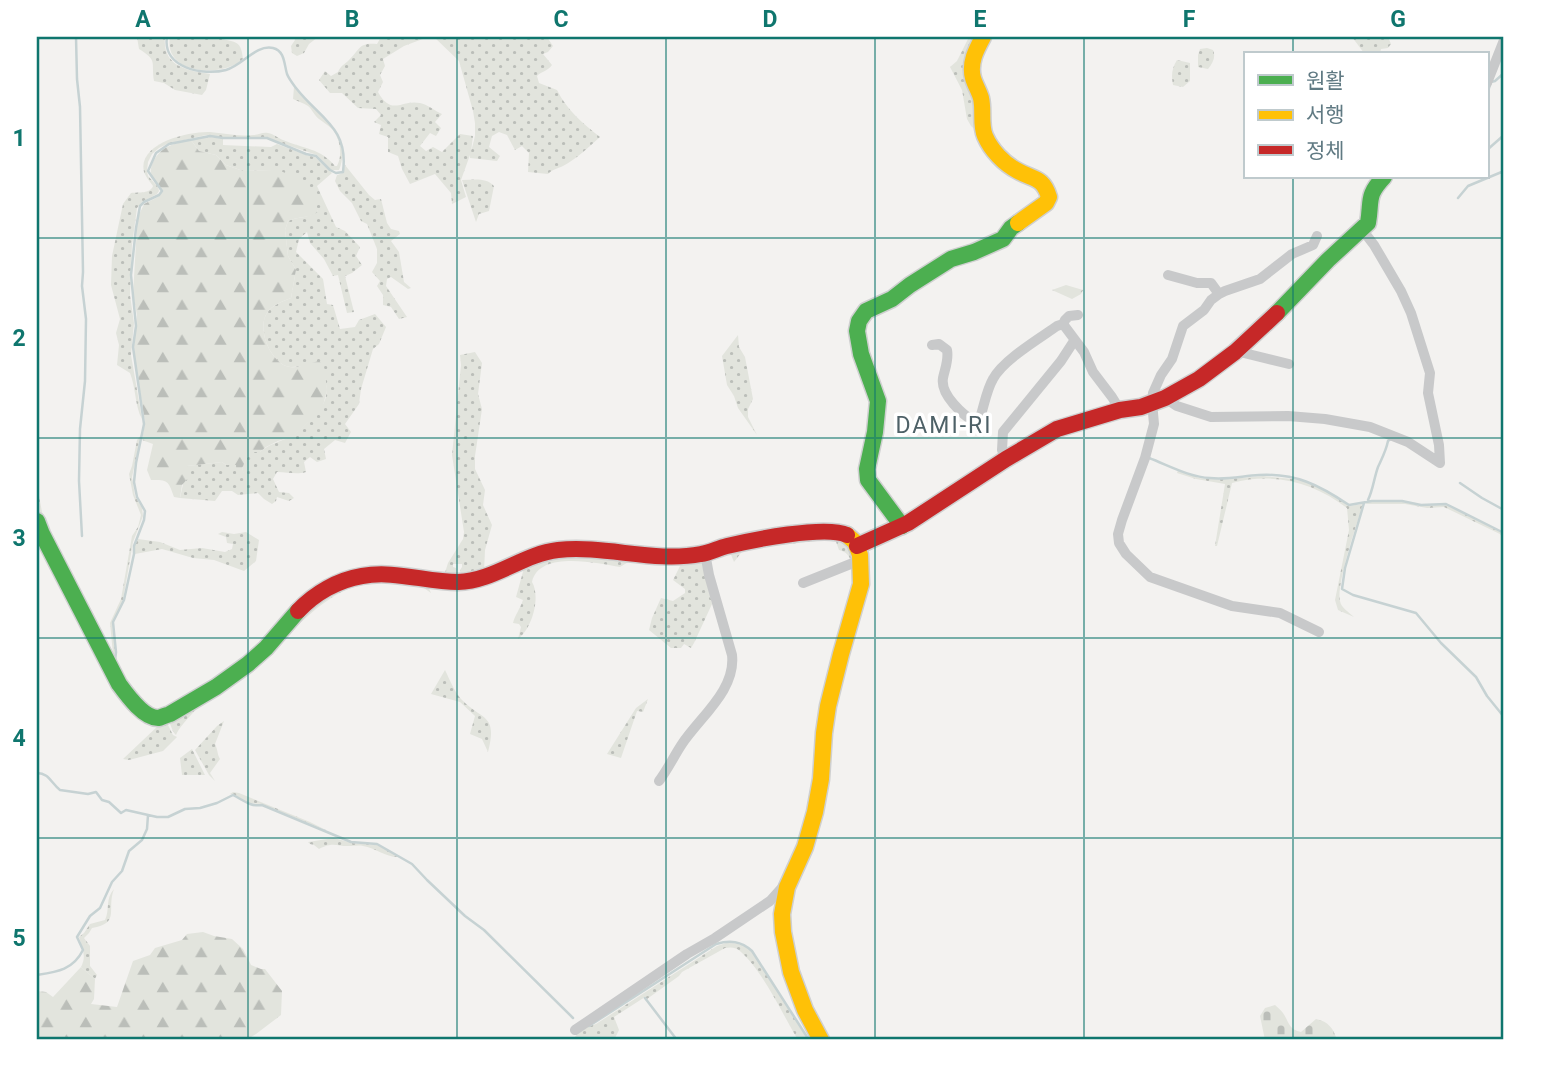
<svg xmlns="http://www.w3.org/2000/svg" width="1541" height="1077" font-family="Roboto,'Noto Sans KR',sans-serif">
  <defs>
    <pattern id="grass-dots" width="8" height="8" patternUnits="userSpaceOnUse" patternTransform="scale(1.75)"><rect width="8" height="8" fill="#e2e4dd"/><path d="M2 2h.1M6 6h.1" fill="none" stroke="#bbbeb9" stroke-width="1.8" stroke-linecap="round"/></pattern>
    <pattern id="forest-firs" width="22" height="20" patternUnits="userSpaceOnUse" patternTransform="scale(1.75)"><rect width="22" height="20" fill="#e2e4dd"/><path d="M5 1l3.5 6h-7zM16 11l3.5 6h-7z" fill="#bbbeb9"/></pattern>
    <pattern id="cemetery-stones" width="16" height="16" patternUnits="userSpaceOnUse" patternTransform="scale(1.75)"><rect width="16" height="16" fill="#e2e4dd"/><path d="M2 7V4a2 2 0 0 1 4 0v3zM10 15v-3a2 2 0 0 1 4 0v3z" fill="#bbbeb9"/></pattern>
  </defs>
  <rect width="100%" height="100%" fill="#f3f2f0"/>
  <path fill="url(#grass-dots)" d="M137 37H165C162 66 187 71 210 74L206 90 202 95 175 90 164 83 154 81C151 61 158 61 139 49Z
    M170 37H218C233 44 241 37 243 59 223 78 163 75 170 37Z
    M294 37H318L309 44 304 53 297 56 292 53 291 46 295 40Z
    M381 37H428L404 46 383 59 385 66 380 75 383 82 378 92C392 117 401 99 420 103 427 104 435 111 442 114L435 122 441 128 436 136 430 133 420 146 426 151 433 147 442 152 460 134 473 136 471 152 475 136V123L473 111 459 61 434 37H502L505 39 511 37H547L553 46 548 52 543 54 552 65C548 71 542 71 537 76L539 83 557 90C567 110 582 123 600 137 589 147 576 159 563 166 557 169 553 169 548 174L528 172 529 153 522 146 515 150 507 135 499 132 492 136 489 147 500 156 497 161 470 158V155L461 180 466 197 452 204 451 193 435 174 410 184 402 169 398 156 388 152V137L379 134 381 125 374 122 381 115 376 109 358 108 342 93H330L319 80 325 71 331 76 338 72C341 65 344 65 349 60 360 49 359 42 377 44Z
    M969 37H980L973 51 984 138 971 126 967 119 962 90 950 67 957 61Z
    M1352 37H1388L1391 44 1388 48 1381 49 1380 53H1364Z
    M1207 48 1213 50C1216 57 1213 63 1208 69L1198 67V55L1200 49Z
    M1177 60 1190 63V81L1183 87 1173 85C1171 75 1172 68 1177 60Z
    M294 87C313 110 354 135 339 170H331L317 155 278 142 268 137 224 138 206 135 167 144 159 148 152 154 148 162 147 171 148 176 158 187 159 191 157 194 142 202 137 208 132 245 130 295 134 323 131 355 142 419C135 407 136 388 130 373L117 365 119 345 116 333 120 319 111 285 112 256 123 204 131 193C139 192 150 194 153 186 150 182 146 177 144 172 137 143 189 131 210 132 224 133 238 137 253 135 259 135 262 132 268 133 274 134 278 138 283 140 304 149 320 148 335 166H337C343 155 340 138 332 129 328 125 323 122 319 119 314 115 312 109 308 106 304 103 297 101 293 99Z
    M210 137 223 139V145L271 147 277 144 306 155 315 157 332 173 317 186 336 227 345 231 360 247 356 256 362 265 352 273 345 276 354 312 347 313 338 275 333 276 324 259 310 243 307 232 299 239 296 252 323 279 327 304 333 305 340 329 355 327 359 320 375 314 386 327 379 344 373 349 361 389 359 404 345 424 351 432 345 443 335 440 324 449 326 459 317 462 310 457 304 462 306 472C296 475 288 472 277 472L273 479 279 492 289 493 294 498 289 501 277 497 276 501 272 504 264 499 258 493 238 495 232 491H222L215 501 180 498 187 466 222 462 226 465H236L244 475 242 468 250 451 260 452C269 444 279 442 290 437 296 434 301 428 307 423 323 408 331 398 324 375 317 372 310 369 303 367 297 366 291 368 286 366 269 359 257 328 267 313 272 305 283 301 291 298L296 270 288 256 285 230 288 221C298 216 308 219 318 211L272 170 243 171 226 165 216 155 199 151 191 140Z
    M345 165 369 195 375 200 381 199 387 223 391 229 399 231 400 234 391 241 399 252 404 282 411 288 408 289 391 277 387 279 386 286 407 317 399 319 391 307 383 305V295L377 286 380 281 372 272 377 263V249L367 224 361 221 352 203 340 191 335 181 337 175C343 174 344 171 345 165Z
    M462 180C473 180 486 177 494 186L489 211 479 214 476 222Z
    M738 335 739 347 745 357 753 399 748 409V417L757 435 738 408 734 396 727 385 722 356Z
    M475 352 482 363 478 394 482 409 475 456V469L485 490 483 505 492 525 485 550 484 572 461 578 460 570 462 567V564H453V567L456 568 457 578 443 579 448 563 463 539 464 532 452 455 461 365 460 355Z
    M141 435 132 477 135 496 142 508 143 516 133 542 123 600 112 622 115 650 114 661 42 526 37 512V485L42 512 53 542 92 611 113 654 110 623 121 599 132 536 138 527 141 515 133 495 129 474 132 466 137 440Z
    M1178 470 1199 478 1211 479H1228L1263 476 1303 480 1329 492 1349 506 1363 504C1357 523 1336 585 1340 601 1341 608 1349 612 1354 617L1338 610 1335 600 1349 530 1347 508C1313 482 1274 472 1232 483L1217 546H1215L1225 484 1196 479 1177 473Z
    M1373 501 1403 502 1421 506 1446 504 1504 534V536L1444 507 1427 508 1405 504H1365Z
    M222 532 234 534 246 532 259 540 256 561 244 571 214 560 193 558 162 549 135 554V545L138 539 160 542 180 550 202 548 225 552 232 549 233 544 227 543 226 537 218 534Z
    M840 537 856 554 850 562C850 555 846 552 839 550L835 539 744 549 734 562 730 552 725 549Z
    M554 553 702 558 712 604 694 643 691 648 684 644 681 648H671L649 630 652 618 661 598 673 601 685 593V589L673 580 680 566V564L630 561 620 567C597 563 539 550 532 582 541 597 532 629 518 639L521 627 519 624 513 623C515 615 520 609 523 600L516 597 524 568Z
    M376 576H388L426 582 431 593 421 586 399 582 396 584C336 572 295 630 258 667 247 675 234 678 223 686 211 695 181 722 176 735 171 731 172 724 167 720L261 657 290 624 324 595 351 582Z
    M445 670C450 680 454 691 461 699 482 721 498 713 488 752L482 739 470 734 475 716 460 702 431 694Z
    M648 699 643 712 637 711 621 758 607 754 636 708Z
    M224 721 215 744C218 750 217 754 220 759L210 773 215 781 209 775 195 750 217 726Z
    M164 722 168 725 173 735 177 737 163 751 129 760 123 759 160 724Z
    M192 749 205 775H182L180 758Z
    M233 792 239 793 310 822 328 831 262 804 247 803 238 797 230 794Z
    M334 838 352 843 377 845 400 857C386 858 376 848 363 846 359 845 355 846 351 846 337 847 334 841 319 849L314 845 310 844 308 842Z
    M114 889C106 910 121 923 92 928L89 933 84 938 90 946V966L97 975 95 979 81 967C87 956 82 948 79 937L84 933 90 924 105 920C110 909 105 899 114 889Z
    M726 943C737 943 744 944 752 951L808 1040H798C783 1015 762 970 741 952 736 947 731 947 725 948L682 972 679 976 647 999 645 997 614 1017 619 1030 614 1040H572L583 1028 596 1024 717 946Z"/>
  <path fill="url(#forest-firs)" d="M191 140 199 151 216 155 226 165 243 171 272 170 281 171 291 176 308 185 315 200 318 212C308 219 298 216 288 221L285 230 288 256 296 270 291 298C283 301 272 305 267 313 257 328 269 359 286 366 296 370 309 363 319 361L324 366 327 390 322 410 292 437 278 441 266 447 260 452H250L242 468 245 476 237 478 236 465H226L222 462 187 466 189 477 182 485 180 498 174 497C168 480 168 480 151 480L147 470 153 444 142 440 145 423 135 360 134 346 137 315 133 294 137 227 139 215 144 204 158 197 162 191C160 184 152 179 151 173 150 169 152 165 153 162 162 145 174 144 191 140Z
    M1066 285 1083 290 1081 294 1072 299 1052 290Z
    M203 932 214 936 232 939 243 949 251 965 261 969H265L282 991 281 1015 256 1034 246 1040H37V991L46 992 53 997 81 967 95 979 94 999 91 1004 117 1007 133 961 150 955 155 948 182 940 187 934Z"/>
  <path fill="url(#cemetery-stones)" d="M1275 1005C1278 1008 1281 1010 1283 1013 1289 1022 1289 1030 1301 1032L1316 1019C1329 1022 1333 1028 1337 1040H1265L1260 1016 1265 1008Z"/>
  <g fill="none" stroke-linecap="round" stroke-linejoin="round">
    <path stroke="#c6d2d3" stroke-width="2.5" d="M76 37 77 79 80 107 83 272 82 286 86 319 85 381 80 429 79 481 82 536
      M1489 88 1491 82 1495 81 1504 73
      M1487 150 1504 135
      M1458 198 1468 186 1504 171
      M1149 458C1168 465 1189 477 1210 478 1227 480 1242 476 1259 475 1296 473 1319 485 1349 505L1372 501H1402L1421 505 1446 504 1504 533
      M1460 483 1482 498 1504 510
      M1368 500C1373 490 1374 478 1378 467 1382 458 1386 451 1388 441L1391 439
      M1364 503 1345 568 1342 589 1353 595 1416 613 1441 643 1476 677 1487 696 1504 717
      M115 661 116 652 113 622 124 600 134 554V546L144 520 145 511 137 497 134 482 136 463 144 424 133 347 136 326 131 275 136 228 140 206 144 202 159 195 162 191 148 171 156 153 169 144 210 136 223 138H267L306 154 316 156 330 170 336 173 343 172C349 127 319 118 296 88 293 84 289 79 287 74 284 64 285 51 273 48 256 44 242 66 226 70 203 76 162 68 167 37
      M37 773C49 773 51 783 60 790L88 794 96 792 102 800 109 802 121 813 126 810 157 817H168L185 809 200 808 217 803 233 795C243 800 250 807 262 805L351 842 377 844 412 864 427 880 465 916 484 930 573 1018
      M37 975C57 972 73 970 83 950L77 937 90 916 100 908 112 882 122 871 129 851 142 840 147 829 148 815
      M645 998 677 1040
      M589 1026 716 944C730 940 741 941 752 951L809 1040"/>
    <g stroke="#cfd0d0" stroke-width="19">
      <path id="fast" d="M1277 313 1328 260 1368 223C1372 200 1366 196 1384 177
        M37 521 42 534 119 684C127 695 144 719 159 718 159 718 169 714 170 714L216 687 248 664 266 648 298 611
        M902 526 868 480 867 469 875 432 878 401 861 354 857 331 859 321 866 311 892 299 910 285 951 259 974 252 1003 239 1011 228 1018 223"/>
    </g>
    <g stroke="#cfd0d0" stroke-width="19">
      <path id="slow" d="M983 37C976 50 969 63 973 78 975 85 979 91 981 98 984 111 980 124 985 136 991 150 1004 164 1018 171 1034 180 1043 177 1049 197L1046 203 1018 223
        M821 1040 805 1010 791 972 783 932 782 914 787 887 805 847 815 812 821 779 824 733 828 706 841 654 861 584 860 555 855 542 847 535"/>
    </g>
    <g stroke="#cfd0d0" stroke-width="19">
      <path id="jam" d="M857 546 908 523 1006 459 1057 429 1120 410 1141 407 1165 398 1199 379 1235 352 1277 313
        M298 611C315 593 338 580 362 576 394 570 426 582 458 582 494 581 523 554 558 550 606 545 654 563 701 554 710 553 718 548 727 546 752 540 825 525 847 535"/>
    </g>
    <path stroke="#c8c9ca" stroke-width="10" d="M1487 83 1504 40
      M1361 228 1374 245 1401 291 1411 313 1430 373 1428 393 1439 445 1440 463
      M1317 236 1313 245 1292 254 1260 279 1225 291 1219 294 1211 300 1204 310 1183 326 1172 359 1161 375 1153 393 1152 402 1154 424 1145 458 1122 520 1118 534 1119 543 1126 554 1150 577 1232 606 1280 613 1319 632
      M1168 275 1197 283H1211L1219 294
      M1078 315 1069 316 1065 320 1063 324 1084 352 1093 372 1112 397 1120 410
      M932 345 939 344 947 350C949 360 945 368 943 378 940 395 963 415 976 423L979 421C984 407 986 391 993 379 1003 360 1040 338 1057 326L1063 324
      M1236 351 1289 364
      M1165 398 1177 406 1211 417 1288 416 1325 419 1370 427 1408 442 1440 463
      M1006 459 1002 450 1003 432 1061 361 1074 341
      M803 583 853 563 861 556
      M659 781C668 769 674 756 682 744 700 717 736 690 732 655L709 575 705 553
      M575 1030 687 954 715 938 770 901 787 882"/>
    <use href="#fast" stroke="#4caf50" stroke-width="16"/>
    <use href="#slow" stroke="#ffc107" stroke-width="16"/>
    <use href="#jam" stroke="#c62828" stroke-width="16"/>
  </g>
  <path fill="none" stroke="#0f766e" stroke-width="2" stroke-opacity="0.55" d="M248 37V1040M457 37V1040M666 37V1040M875 37V1040M1084 37V1040M1293 37V54M1293 177V1040M37 238H1504M37 438H1504M37 638H1504M37 838H1504"/>
  <g text-anchor="middle" dominant-baseline="central" stroke-width="7" stroke-linejoin="round" paint-order="stroke">
    <g font-size="23" letter-spacing="2" fill="#4e6167" stroke="#fff">
      <text x="944" y="425">DAMI-RI</text>
    </g>
  </g>
  <rect width="1541" height="1077" fill="none" stroke="#ffffff" stroke-width="77"/>
  <rect x="1244" y="52" width="245" height="126" fill="#ffffff" stroke="#bfcacd" stroke-width="2"/>
  <rect x="1258" y="75" width="35" height="10" fill="#4caf50" stroke="#bfcacd" stroke-width="2"/>
  <text x="1306" y="88" font-size="21" fill="#607a83">원활</text>
  <rect x="1258" y="110" width="35" height="10" fill="#ffc107" stroke="#bfcacd" stroke-width="2"/>
  <text x="1306" y="122" font-size="21" fill="#607a83">서행</text>
  <rect x="1258" y="145" width="35" height="10" fill="#c62828" stroke="#bfcacd" stroke-width="2"/>
  <text x="1306" y="158" font-size="21" fill="#607a83">정체</text>
  <rect x="38" y="38" width="1464" height="1000" fill="none" stroke="#0f766e" stroke-width="2.5"/>
  <g font-size="23" text-anchor="middle" font-weight="bold" fill="#0f766e">
    <text x="143" y="27">A</text>
    <text x="352" y="27">B</text>
    <text x="561" y="27">C</text>
    <text x="770" y="27">D</text>
    <text x="980" y="27">E</text>
    <text x="1189" y="27">F</text>
    <text x="1398" y="27">G</text>
    <text x="19" y="146">1</text>
    <text x="19" y="346">2</text>
    <text x="19" y="546">3</text>
    <text x="19" y="746">4</text>
    <text x="19" y="946">5</text>
  </g>
</svg>
